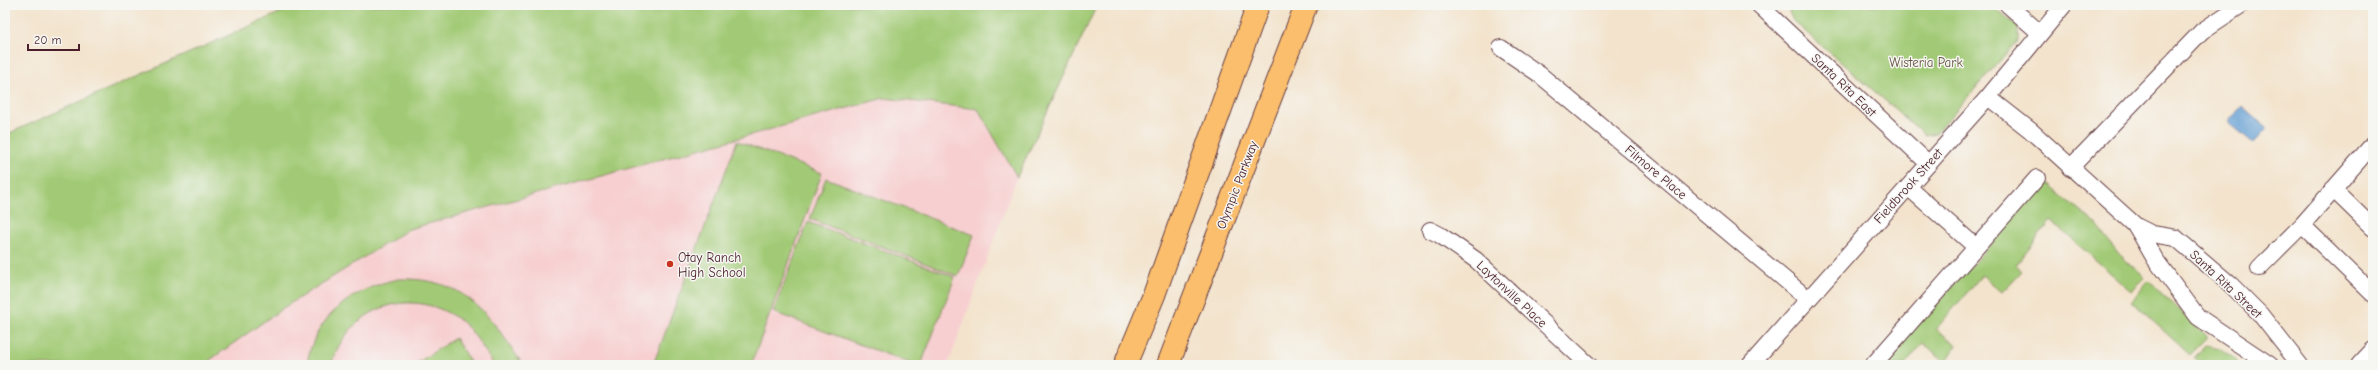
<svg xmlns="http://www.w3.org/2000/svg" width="2378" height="370" font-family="'Comic Neue',sans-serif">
  <rect width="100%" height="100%" fill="#f6f6f2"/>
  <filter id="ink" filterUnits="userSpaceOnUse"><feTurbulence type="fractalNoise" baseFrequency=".025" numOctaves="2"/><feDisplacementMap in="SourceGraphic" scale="8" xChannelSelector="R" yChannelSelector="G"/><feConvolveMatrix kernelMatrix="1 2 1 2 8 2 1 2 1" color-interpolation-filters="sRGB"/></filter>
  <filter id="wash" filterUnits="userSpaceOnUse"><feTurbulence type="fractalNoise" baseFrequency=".012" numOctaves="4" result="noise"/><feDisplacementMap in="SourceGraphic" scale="16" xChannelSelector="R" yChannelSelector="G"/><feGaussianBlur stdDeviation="0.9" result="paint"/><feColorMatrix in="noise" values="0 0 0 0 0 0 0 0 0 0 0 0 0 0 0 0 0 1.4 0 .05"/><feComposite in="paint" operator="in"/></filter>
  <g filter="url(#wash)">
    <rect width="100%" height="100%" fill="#f3e3cc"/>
    <path fill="#f7cfd0" d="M884 98 978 109 1017 177 948 365H203L283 308 409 229Z"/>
    <path fill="#a2ca76" stroke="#767450" d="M297 5H1097L1017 177 978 109 884 98 409 229 283 308 203 365H5V135Z
      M1791 5H1992L2018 27V40L1936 133 1925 135 1793 21 1789 12Z
      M737 141 822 173 751 365H653Z
      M826 178 974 235 958 276 810 219Z
      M2044 181 2095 223 2119 254 2145 278 2131 291 2051 221 2015 265 2022 271 2002 292 1982 275 1936 329 1957 345 1946 362 1923 343 1905 365H1881L1999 235Z
      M808 222 955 277 921 365H915L773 312Z
      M398 279C466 277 489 314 523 365H494C483 349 474 330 458 319 408 284 348 309 331 365H307C313 317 354 288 398 279Z
      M2149 281 2208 337 2190 355 2131 301Z
      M455 338 472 365H414Z
      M2206 345 2221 348 2240 365H2203L2194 358Z"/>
    <path fill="#639ed3" stroke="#565e7f" d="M2242 106 2267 128 2253 143 2228 122Z"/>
  </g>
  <g filter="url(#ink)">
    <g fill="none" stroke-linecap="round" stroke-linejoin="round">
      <g stroke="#633c43" stroke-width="18">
        <path id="street" d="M1759 5 1929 164
          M2008 5 2040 33
          M1501 48 1539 74 1808 299
          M1988 97 2030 130 2136 226 2152 234 2176 238 2231 285 2260 314 2300 365
          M2373 144 2302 225 2373 294
          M2070 168 2202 31 2241 5
          M1908 187 1976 247
          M2333 189 2373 228
          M2136 226 2155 259 2198 317 2270 365
          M1430 230 1440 235 1476 260 1589 365
          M2259 268 2302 225
          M1750 365 1988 97 2064 5
          M1873 365 2037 178
          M2359 365 2373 350"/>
      </g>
      <g stroke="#633c43" stroke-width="24">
        <path id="primary" d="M1125 365 1154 295 1258 5
          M1168 365 1306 5"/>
      </g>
      <use href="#street" stroke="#fff" stroke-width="16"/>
      <use href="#primary" stroke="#fabe6d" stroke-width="22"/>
    </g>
  </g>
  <circle fill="#c8321e" stroke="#f6f6f2" stroke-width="1.5" cx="670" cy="264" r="4"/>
  <g text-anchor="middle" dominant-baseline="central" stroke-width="3" stroke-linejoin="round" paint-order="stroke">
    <g font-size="13" fill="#645242" stroke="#f6f6f2">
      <text x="1926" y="62">Wisteria Park</text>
    </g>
    <g font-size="13" fill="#4a1f2b" stroke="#f6f6f2">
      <text transform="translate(1844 85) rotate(44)">Santa Rita East</text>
      <text transform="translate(1656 172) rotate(40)">Filmore Place</text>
      <text transform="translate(1237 185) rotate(-69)">Olympic Parkway</text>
      <text transform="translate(1908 186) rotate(-48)">Fieldbrook Street</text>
      <text transform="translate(2226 284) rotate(43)">Santa Rita Street</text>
      <text transform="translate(1512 294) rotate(43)">Laytonville Place</text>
    </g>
    <g font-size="13" fill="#4a1f2b" stroke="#f6f6f2" text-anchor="start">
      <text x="678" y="257">Otay Ranch<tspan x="678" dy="15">High School</tspan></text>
    </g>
  </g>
  <rect width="2378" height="370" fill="none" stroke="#f6f6f2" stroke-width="20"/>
  <path d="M28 44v6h51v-6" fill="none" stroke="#4a1f2b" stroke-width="2"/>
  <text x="34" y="44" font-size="12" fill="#4a1f2b" stroke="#f6f6f2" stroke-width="3" paint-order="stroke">20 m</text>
</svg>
